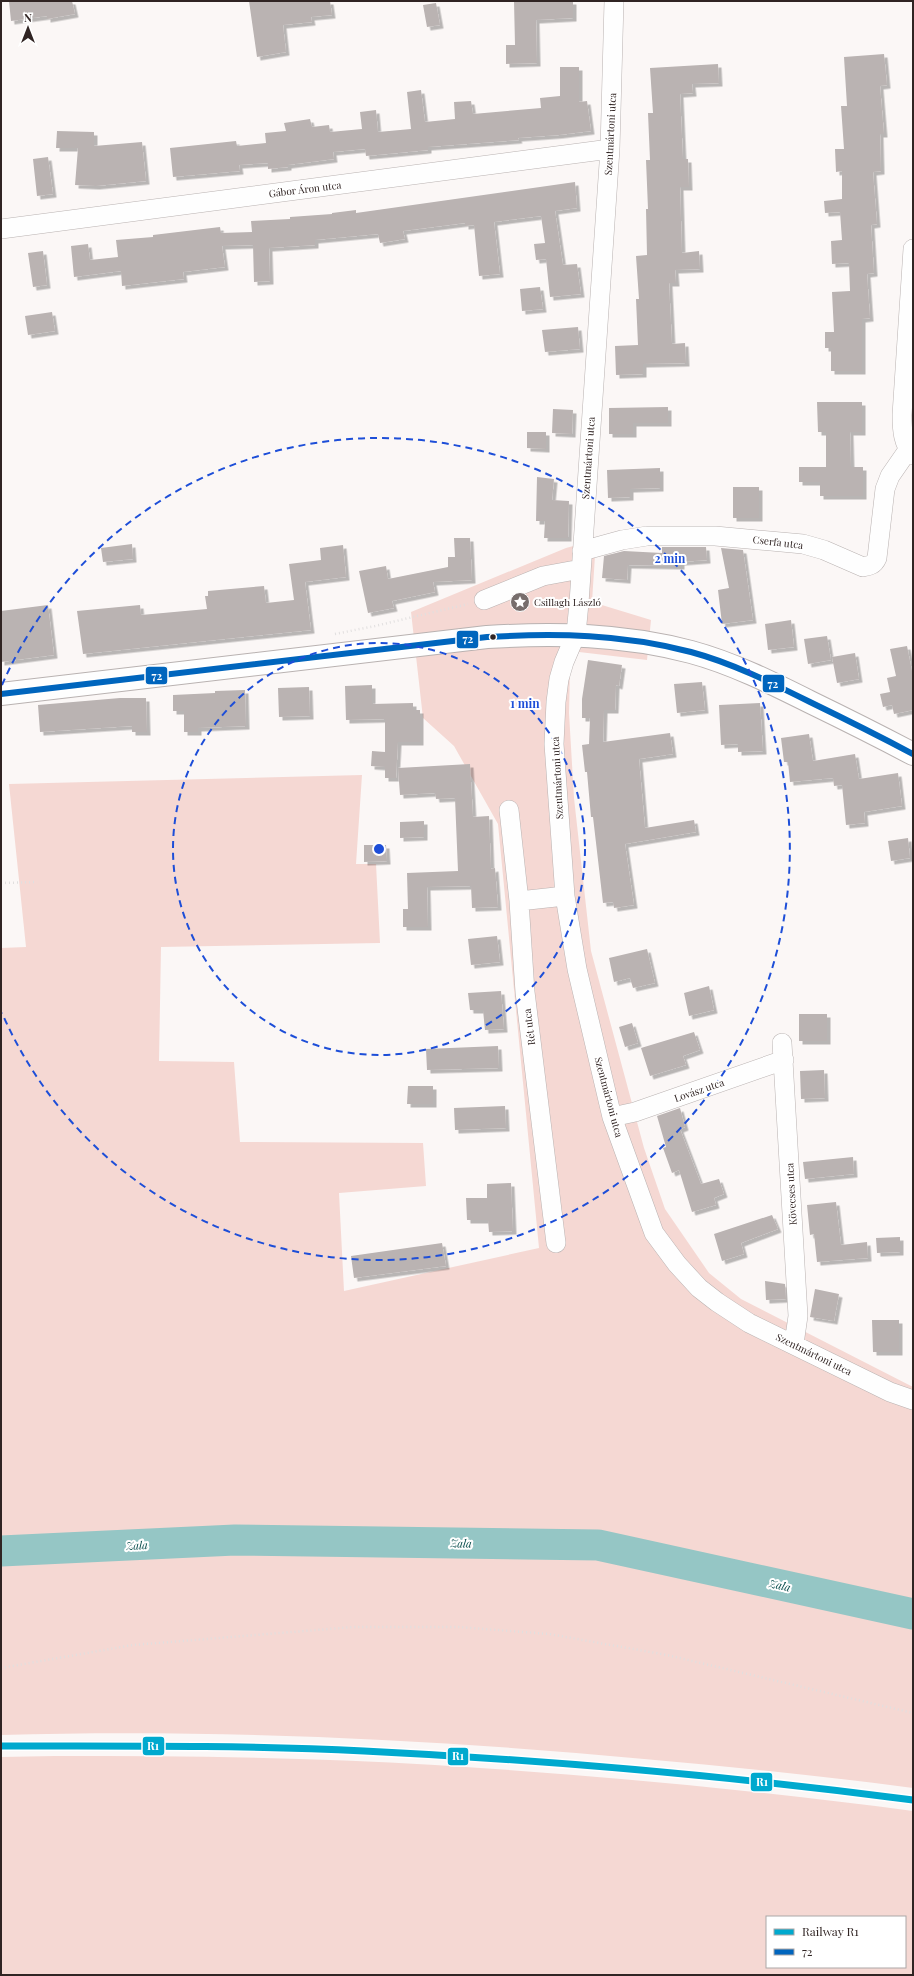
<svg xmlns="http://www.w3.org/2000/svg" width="914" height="1976" font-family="'Playfair Display',serif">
  <defs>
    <filter id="shadow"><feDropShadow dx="3.5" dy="3.5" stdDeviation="0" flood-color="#0004"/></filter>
  </defs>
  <rect width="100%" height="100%" fill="#fbf7f6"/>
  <path fill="#f5d8d3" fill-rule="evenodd" d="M596 540 592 602 651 620 647 660 579 652 570 670 569 713 574 798 591 951 644 1148 665 1209 709 1273 741 1299 913 1387V1788C823 1776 734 1767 644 1759 430 1739 215 1729 1 1735V948L26 947 9 784 362 775 356 864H376L380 943 161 947 159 1061 234 1062 240 1142 423 1143 426 1186 339 1193 344 1291 539 1248 498 824 454 746 423 718 411 612 566 548Z
    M55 1756C182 1756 309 1757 435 1765 595 1775 755 1790 913 1811V1975H1V1757ZM767 1917H905V1967H767Z"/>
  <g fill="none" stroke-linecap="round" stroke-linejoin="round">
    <path stroke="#95c6c5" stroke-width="31" d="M1 1551 235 1540 598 1545 913 1614"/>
  </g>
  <path fill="#bab3b2" filter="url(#shadow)" d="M9 1H72L75 14 47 19V16L11 21Z
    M249 1H330L332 15 311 17 312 22 283 25 286 52 257 57Z
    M514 1H573V18L536 20 537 63 506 64V45H515Z
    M436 3 440 25 427 27 423 5Z
    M884 54 887 85 880 86 884 134H880L881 171 873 172 877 224 871 225 874 273 867 274 870 318 862 319V371H831V348H825V332H834L832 292 850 291 849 263 832 264 831 241 842 240 840 212 825 213 824 201 842 199V171L836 172 835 149H844L841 106H847L844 57Z
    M718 64 719 83 692 84 693 93 680 94 683 159H688L689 187H680L682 253 699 251 700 269 675 270 676 283H669L672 344 685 343 686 363 643 364V374L616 375 615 346 638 345 636 299H639L636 256 647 255 646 209H648L646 160H650L648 113H653L650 68Z
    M560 67H579V102L587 101 591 131 559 135 518 138 519 140 428 147V150L398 153 366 156 365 149 333 152 334 159 288 165V167L268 169V163L239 165 240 171 173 177 170 148 236 141 237 146 266 143 265 133 286 131 284 123 310 119 312 127 329 125 330 132 362 129 360 112 376 110 378 132 411 129 407 92 421 90 425 122 455 119 454 102 471 101 473 114 541 108 540 98 560 96Z
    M57 131 94 132V146L142 142 146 181 96 186 75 185 78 148H56Z
    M48 157 53 194 37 196 33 159Z
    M575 182 577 208 555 211 563 265 577 264 581 294 550 297 546 259 536 260 534 244 545 243 541 216 494 222 500 274 479 276 474 225 465 226V223L403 231 405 239 380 243 378 234 315 240V245L269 248 270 281 254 282 253 245 222 246 225 267 183 272 184 279 122 286 121 271 74 277 71 246 88 244 90 260 118 257 116 240 153 237V235L220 227 221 233 252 232 251 221 290 219V217L332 214V213L356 210V213Z
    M43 251 47 285 33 287 28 253Z
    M540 287 543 309 522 311 520 289Z
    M52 312 55 331 28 335 25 316Z
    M578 327 580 349 545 352 542 330Z
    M817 402H862V432H850L851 467H863V496H820V482H799V467H826V432H818Z
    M668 407V423H633V434H609V408Z
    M553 409 573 410 572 434 552 433Z
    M527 432H546V449L527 448Z
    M660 468V488L630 489V497L608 498 607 470Z
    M537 477 554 479 552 500 569 501 568 538H544L545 521H536Z
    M733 487H759V518H733Z
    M454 538H470L472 580 433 582 435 592 392 601 394 608 368 613 359 571 386 566 388 579 448 567V557H455Z
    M132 544 133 559 103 562 101 548Z
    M343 545 346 577 305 582 311 630 83 654 77 611 140 605 141 615 207 609 205 596H208V591L264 586 266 603 294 600 289 564 321 560 320 548Z
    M662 547H706L707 560 681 562V566L628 565 627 580 602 578 604 556 624 551 662 553Z
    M721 548 743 550 753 620 722 624 718 590 729 588Z
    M48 605 54 655 1 662V611Z
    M791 620 794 647 768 650 765 624Z
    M827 636 831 660 808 664 804 639Z
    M907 646 913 676V710L894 714 892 705 883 707 880 694 890 692 887 678 896 676 890 649Z
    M855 653 859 679 837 683 832 657Z
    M588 660 622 665 619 686 616 685 615 710H604L603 742 670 733 673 754 639 759 645 828 694 820 696 832 625 844 634 905 614 908 613 902 603 903 593 817H591L587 772H585L582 745 589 744 590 718H582V699Z
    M702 682 705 710 677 713 674 684Z
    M372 685V704L413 703V710H420V742H398L396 778H385V767L371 766 372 751 385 752V719L346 720 345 686Z
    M309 687 310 716 279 717 278 688Z
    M245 690 246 726 198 728V732H184V711H173V695L215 693V691Z
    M120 698H146L147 732H132V726L40 732 38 705Z
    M760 703 763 751 738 752V744L721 745 719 705Z
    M809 734 813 761 855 754 859 779 898 773 902 806 864 812 865 823 846 825 842 785 834 786 833 778 790 782 788 762H784L781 738Z
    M470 764 473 817 489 816 491 869 495 868 498 907 472 908 471 886 427 887 428 927H403V909H408L407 873 458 871 455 798 436 799 435 793 400 795 398 768Z
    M424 821V837L400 838V822Z
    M908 838 910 858 891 861 888 841Z
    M364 845H386L387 861 364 862Z
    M497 936 500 962 471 965 468 939Z
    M647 949 655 983 633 988 630 978 614 982 609 958Z
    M709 986 714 1010 689 1016 684 993Z
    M501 991 504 1029 485 1030 483 1010H470L468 993Z
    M799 1014H827V1041H799Z
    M632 1023 638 1043 625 1047 619 1027Z
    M694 1032 700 1050 683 1056 686 1065 650 1076 641 1048Z
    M498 1046 499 1068 427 1070 426 1049Z
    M824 1070 825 1098 801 1099 800 1071Z
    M408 1086H433V1104H407Z
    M505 1106 506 1128 455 1130 454 1108Z
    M680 1108 685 1127 680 1129 701 1184 719 1179 724 1194 714 1198 716 1205 692 1212 679 1170 672 1173 663 1148 666 1147 657 1116Z
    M853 1157 854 1174 805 1179 803 1162Z
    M511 1183 513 1231 489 1232 488 1220H467L466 1198H487V1184Z
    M836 1202 841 1245 867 1242 868 1258 817 1262 814 1234 810 1235 807 1205Z
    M772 1215 778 1229 741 1243 744 1254 722 1261 714 1234Z
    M900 1237V1252L877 1253 876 1238Z
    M442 1243 446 1266 354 1278 351 1256Z
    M765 1281 785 1284 786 1299 766 1300Z
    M815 1289 839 1294 834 1321 810 1317Z
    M872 1320H899V1352H873Z"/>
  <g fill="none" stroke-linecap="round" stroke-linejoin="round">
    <g stroke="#b9b2b1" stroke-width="20">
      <path id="minor" d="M614 1 610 149 579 603 576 634 564 662 559 679 556 702 554 744 565 896 577 969 612 1117 654 1233 677 1264 699 1288 717 1302 749 1323 890 1392 913 1400
        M1 229 610 149
        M913 249 902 415C902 430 903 444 913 455
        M582 551 622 540 647 536H715L803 544 824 550 863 567C869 566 874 565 877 558L885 489 890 476 908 450
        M484 600 543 576 581 569
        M509 810 519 901 525 992 556 1243
        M519 901 565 896
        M782 1043 798 1316 794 1344
        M612 1117 635 1112 784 1060"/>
    </g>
    <g stroke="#b9b2b1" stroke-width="24">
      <path id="secondary" d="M1 694 487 637C556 633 623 634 691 652 732 663 772 683 810 702 845 719 879 736 913 754"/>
    </g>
    <path stroke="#e1dfdf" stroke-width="2.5" stroke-dasharray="1 3" stroke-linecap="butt" d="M335 634 375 626 468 604
      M1 883 37 882
      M1 1668 133 1645 231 1637 353 1627H459L549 1634 667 1655 913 1713"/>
    <use href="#minor" stroke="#fefefe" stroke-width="19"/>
    <use href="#secondary" stroke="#fefefe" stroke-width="22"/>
    <g stroke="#fff" stroke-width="9">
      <path id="bus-1" d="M1 694 487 637C556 633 623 634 691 652 732 663 772 683 810 702 845 719 879 736 913 754"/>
    </g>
    <use href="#bus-1" stroke="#0065bd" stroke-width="6"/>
    <g stroke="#fff" stroke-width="10">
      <path id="rail-1" d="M1 1746C122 1746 243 1745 364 1751 548 1760 731 1776 913 1800"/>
    </g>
    <use href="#rail-1" stroke="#00a9ce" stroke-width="7"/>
  </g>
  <g fill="none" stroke="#1d4ed8" stroke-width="2" stroke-dasharray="7 5">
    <circle cx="379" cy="849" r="206"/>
    <path d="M2 685A411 411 0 1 1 2 1013"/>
  </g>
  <defs>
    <g id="sight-disc" transform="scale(1)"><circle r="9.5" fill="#776e6d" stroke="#fff"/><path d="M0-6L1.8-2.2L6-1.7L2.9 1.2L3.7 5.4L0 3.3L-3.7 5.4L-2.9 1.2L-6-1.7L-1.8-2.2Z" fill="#fff"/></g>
  </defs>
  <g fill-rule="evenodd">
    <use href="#sight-disc" x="520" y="602"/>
  </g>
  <circle fill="#302423" stroke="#fff" stroke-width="1.5" cx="493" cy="637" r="3.5"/>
  <g text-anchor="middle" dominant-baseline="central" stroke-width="4" stroke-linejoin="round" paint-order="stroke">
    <g font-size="10" fill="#302423" stroke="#fff">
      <text transform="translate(610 134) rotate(-87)">Szentmártoni utca</text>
      <text transform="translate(305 189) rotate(-7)">Gábor Áron utca</text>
      <text transform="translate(588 458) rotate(-86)">Szentmártoni utca</text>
      <text transform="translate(778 542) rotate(7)">Cserfa utca</text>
      <text transform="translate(557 778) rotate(-93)">Szentmártoni utca</text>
      <text transform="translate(529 1027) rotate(-97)">Rét utca</text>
      <text transform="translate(699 1090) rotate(-19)">Lovász utca</text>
      <text transform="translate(609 1097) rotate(75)">Szentmártoni utca</text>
      <text transform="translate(791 1194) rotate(-93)">Kövecses utca</text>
      <text transform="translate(814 1354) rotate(26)">Szentmártoni utca</text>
    </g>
    <g font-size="10" fill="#302423" stroke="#fff" text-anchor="start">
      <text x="534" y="602">Csillagh László</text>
    </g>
    <g font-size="11" font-style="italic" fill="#044a49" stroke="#fff">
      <text transform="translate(461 1543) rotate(1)">Zala</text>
      <text transform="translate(137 1545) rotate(-3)">Zala</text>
      <text transform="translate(780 1585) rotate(12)">Zala</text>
    </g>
  </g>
  <circle cx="379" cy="849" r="6" fill="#1d4ed8" stroke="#fff" stroke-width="2"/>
  <g font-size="12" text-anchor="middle" font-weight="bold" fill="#1d4ed8" stroke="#fff" stroke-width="4" stroke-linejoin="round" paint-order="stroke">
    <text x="670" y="563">2 min</text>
    <text x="525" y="708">1 min</text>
  </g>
  <g stroke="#fff" stroke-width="1.5">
    <rect x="456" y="630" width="23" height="19" rx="4" fill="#0065bd"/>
    <rect x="145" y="666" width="23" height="19" rx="4" fill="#0065bd"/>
    <rect x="762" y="674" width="23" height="19" rx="4" fill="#0065bd"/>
    <rect x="142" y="1736" width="23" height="20" rx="4" fill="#00a9ce"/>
    <rect x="447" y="1747" width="22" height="19" rx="4" fill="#00a9ce"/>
    <rect x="750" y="1772" width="23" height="20" rx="4" fill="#00a9ce"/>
  </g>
  <g font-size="11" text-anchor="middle" font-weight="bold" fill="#fff">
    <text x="468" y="643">72</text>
    <text x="157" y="680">72</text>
    <text x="773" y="688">72</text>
    <text x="153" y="1750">R1</text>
    <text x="458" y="1760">R1</text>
    <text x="762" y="1786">R1</text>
  </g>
  <rect width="914" height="1976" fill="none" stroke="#302423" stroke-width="4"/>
  <rect x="766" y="1916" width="140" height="52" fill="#ffffff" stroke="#aca7a7"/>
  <rect x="774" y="1929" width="20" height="6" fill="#00a9ce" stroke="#aca7a7"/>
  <text x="802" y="1936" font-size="12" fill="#302423">Railway R1</text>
  <rect x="774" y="1949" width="20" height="6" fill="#0065bd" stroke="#aca7a7"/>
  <text x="802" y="1956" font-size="12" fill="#302423">72</text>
  <g transform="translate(28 28)" stroke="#ffffff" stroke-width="3" paint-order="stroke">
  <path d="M0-3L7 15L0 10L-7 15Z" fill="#302423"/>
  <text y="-6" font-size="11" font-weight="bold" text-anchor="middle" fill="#302423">N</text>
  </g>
</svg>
